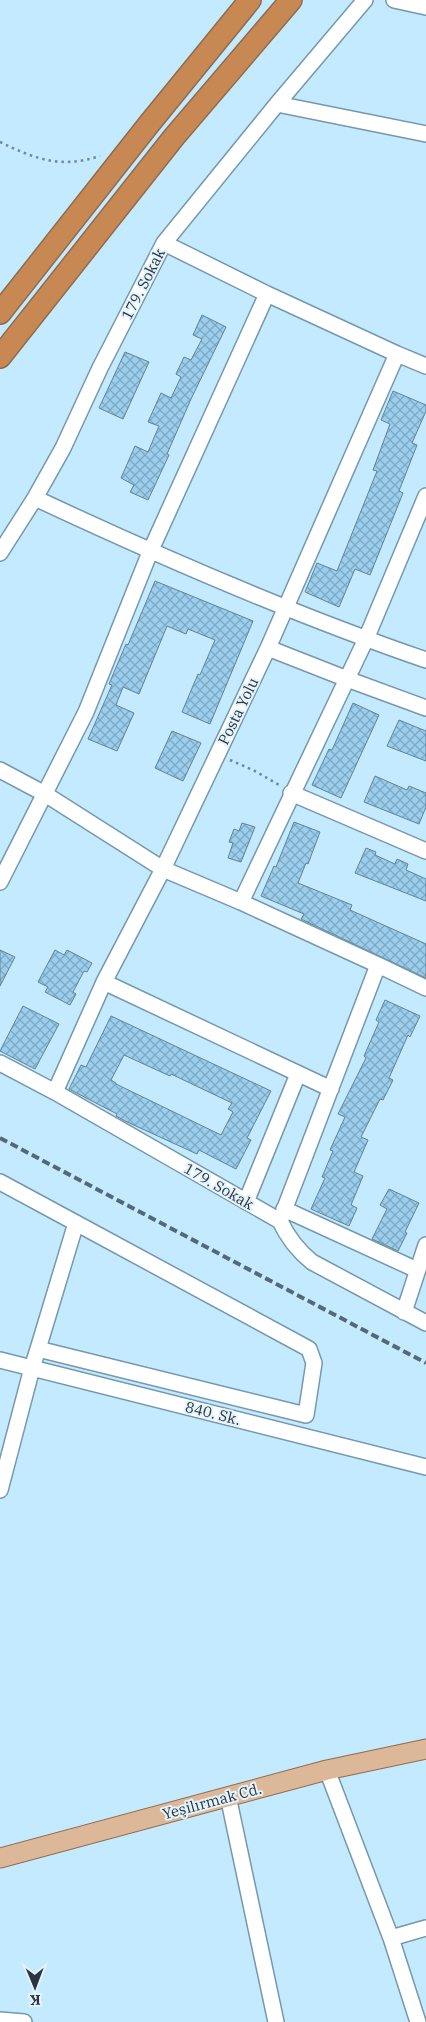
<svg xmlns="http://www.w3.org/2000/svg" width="426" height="2022" font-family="'IBM Plex Serif',serif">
  <defs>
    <pattern id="building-cross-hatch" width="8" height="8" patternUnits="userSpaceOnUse" patternTransform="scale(1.25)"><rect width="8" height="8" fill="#9aceec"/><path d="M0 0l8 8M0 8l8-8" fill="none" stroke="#7ea8c1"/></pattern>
  </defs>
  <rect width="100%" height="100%" fill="#c4eaff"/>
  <path fill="url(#building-cross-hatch)" stroke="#608396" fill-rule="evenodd" d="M202 315 226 327 191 399 167 454 169 455 148 500 130 492 134 485 121 478 135 446 148 452 159 426 148 422 161 393 171 398 181 377 176 374 184 357 191 360 202 339 193 335Z
    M125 352 149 362 123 419 99 408Z
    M393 391 426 405V411L412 443 417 445 399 491 403 493 370 575 355 569 339 607 305 592 317 563 337 571 377 471 373 470 390 424 381 420Z
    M155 581 253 621 210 724 182 712 198 674 200 675 215 640 188 629 186 634 167 626 139 694 123 687 116 705 134 713 117 751 88 739 112 685 109 684 126 644 128 645Z
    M353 703 379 715 341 798 312 785 329 749 332 750Z
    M399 720 426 731V761L387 746Z
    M172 731 201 743 183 781 155 768Z
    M375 776 407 790 409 786 426 793V807L419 824 364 802Z
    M294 822 320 832 308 864 306 863 298 883 352 905 350 910 426 944V978L301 919 304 914 261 896 274 866 276 867Z
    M242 823 255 827 241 862 228 858 233 843 229 842 234 829 239 831Z
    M366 848 376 852 375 855 395 864 397 859 408 864 406 870 426 879V901L355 873Z
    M0 950 15 957 0 986Z
    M55 950 64 955 67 950 92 963 87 972 84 971 73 992 76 994 70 1005 45 992 48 987 38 982Z
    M385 1000 420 1016 410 1037 408 1035 389 1078 393 1080 383 1100 380 1099 361 1137 368 1140 354 1172 363 1176 351 1205 357 1208 349 1226 311 1209 325 1178 322 1177 333 1151 330 1150 345 1117 338 1114 366 1058 364 1056 379 1022 376 1020Z
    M23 1006 59 1024 35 1069 0 1051Z
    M111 1016 271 1091 247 1138 251 1140 236 1169 199 1150 197 1154 125 1121 116 1116 117 1114 69 1089 81 1065 86 1067ZM124 1055 170 1076 171 1074 232 1103 228 1109 233 1112 221 1135 116 1084V1083L111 1080Z
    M389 1189 419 1203 405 1232 407 1233 398 1251 372 1239 387 1209 380 1205Z"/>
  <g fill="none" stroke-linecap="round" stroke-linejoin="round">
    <g stroke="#7598ac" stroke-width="18">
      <path id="minor" d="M394 0 426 7
        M277 104 426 134
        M164 243 277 104 365 0
        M35 498C163 558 292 614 426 660
        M0 553 35 498 63 448 100 368 164 243 267 294 397 354
        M268 648 347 679 426 708
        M0 770 45 794 163 869 241 902 378 965
        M291 793 426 851
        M0 882 86 712 150 552 267 294
        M241 902 366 639 426 496
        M104 982 331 1089
        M0 1063 55 1092 280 1221C288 1238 297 1250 312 1262L426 1323
        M55 1092 104 982 163 869 268 648 397 354 426 366
        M0 1182 76 1223
        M246 1202 298 1074
        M284 1209 417 1270
        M280 1221 378 965 426 988
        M404 1312 426 1245
        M0 1360 426 1467
        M0 1490 32 1368 38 1349 76 1223 309 1349 314 1363 306 1415 38 1349
        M327 1770 391 1938 418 2022
        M228 1796 276 2022
        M391 1938 426 1928
        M0 2020 24 2022"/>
    </g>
    <g stroke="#8f6c4c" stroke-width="21">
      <path id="major" d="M0 1858 327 1770 426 1749"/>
    </g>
    <g stroke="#8f6c4c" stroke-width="24">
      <path id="highway" d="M0 313 149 124 250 0
        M0 357 174 137 291 0"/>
    </g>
    <path stroke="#6f8997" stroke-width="2.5" stroke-dasharray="2.5 4" stroke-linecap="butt" d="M0 142C35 159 61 169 100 156
      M230 760 253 770 281 786"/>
    <use href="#minor" stroke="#fff" stroke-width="15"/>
    <use href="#major" stroke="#ddb898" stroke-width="19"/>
    <use href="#highway" stroke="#c78853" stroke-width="21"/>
    <path stroke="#546975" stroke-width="4" stroke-dasharray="8 4" stroke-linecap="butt" d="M0 1138 426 1363"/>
  </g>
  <g text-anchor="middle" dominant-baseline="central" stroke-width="4" stroke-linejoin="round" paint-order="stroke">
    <g font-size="15" fill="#28373f" stroke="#e4f3fc">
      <text transform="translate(143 284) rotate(-63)">179. Sokak</text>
      <text transform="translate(238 711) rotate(-64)">Posta Yolu</text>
      <text transform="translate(219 1186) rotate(30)">179. Sokak</text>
      <text transform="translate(213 1413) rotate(14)">840. Sk.</text>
      <text transform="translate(212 1801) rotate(-15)">Yeşilırmak Cd.</text>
    </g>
  </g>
  <g transform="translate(35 1987) rotate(179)" stroke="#e4f3fc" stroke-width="4" paint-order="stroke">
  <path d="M0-4L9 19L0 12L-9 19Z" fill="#28373f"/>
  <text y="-8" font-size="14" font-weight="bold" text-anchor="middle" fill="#28373f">K</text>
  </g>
</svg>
